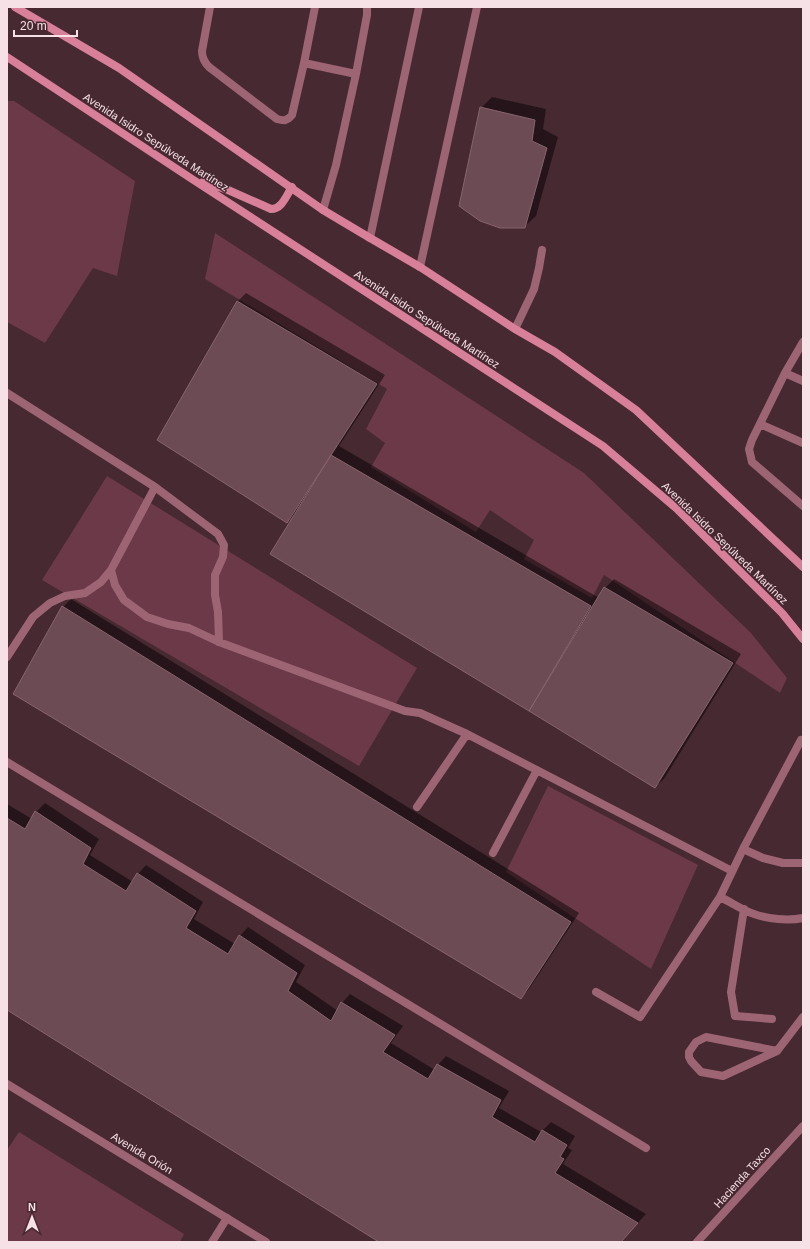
<svg xmlns="http://www.w3.org/2000/svg" width="810" height="1249" font-family="Arial,sans-serif">
  <rect width="100%" height="100%" fill="#472931"/>
  <path fill="#6b3948" d="M7 101H14L135 181 117 276 93 268 45 343 7 322Z
    M215 233 584 473 751 633 787 678 780 693 604 575 592 598 524 559 534 540 490 510 476 532 371 467 385 443 366 429 387 389 205 279Z
    M107 476 417 668 359 766 42 580Z
    M548 786 698 865 651 969 506 872Z
    M19 1132 184 1234 180 1242H7V1150Z"/>
  <path fill="#0007" d="M492 97 546 109 543 129 558 137 536 216 524 227 481 108Z
    M246 293 385 375 339 446 599 598 605 588 614 579 741 654 664 779 655 787 271 554 295 514 287 522 238 301Z
    M71 599 579 913 529 989 521 998 63 607Z
    M45 803 99 839 90 855 133 882 138 874 146 865 203 902 194 919 235 944 240 936 248 927 305 965 296 982 338 1011 342 1003 350 994 403 1026 391 1043 435 1070 438 1065 446 1056 509 1091 499 1108 541 1132 551 1122 575 1136 568 1148 572 1150 563 1164 646 1214 620 1242H381L7 1009V804L32 819 36 812Z"/>
  <path fill="#6d4b54" stroke="#87646d" d="M480 107 535 120 532 141 547 148 525 228H500L480 221 459 206Z
    M237 301 377 384 287 523 157 440Z
    M331 455 591 606 529 711 270 554Z
    M604 587 733 663 655 788 529 711Z
    M62 606 571 922 521 999 13 694Z
    M35 811 91 848 83 864 126 891 137 873 196 911 186 928 228 954 239 935 297 973 288 991 331 1021 341 1002 395 1035 383 1052 428 1079 437 1064 501 1100 492 1117 535 1142 542 1130 567 1145 560 1157 564 1159 555 1173 638 1223 621 1242H379L7 1010V818L25 829Z"/>
  <g fill="none" stroke-linecap="round" stroke-linejoin="round">
    <path stroke="#9d6574" stroke-width="8" d="M210 7 202 51C202 58 204 62 209 67L277 119C284 121 287 121 292 115L304 63 315 7
      M304 63 356 74
      M323 210 336 165 356 74 367 15V7
      M370 238 419 7
      M420 267 477 7
      M515 329 534 289 539 268 542 250
      M803 342 785 373 752 440 749 449 752 462 803 506
      M785 373 803 381
      M7 393 155 487
      M760 424 803 443
      M219 642 218 612 215 595V575L223 557 224 545 218 534 155 487 111 570 115 585 124 600 147 617 168 624 189 628 219 642 405 711 420 713 467 734 732 871
      M7 657 33 617 50 603 65 596 85 593 101 582 111 570
      M7 762 646 1148
      M417 807 467 734
      M743 849 763 858 783 863H803
      M493 853 537 770
      M720 897C731 902 742 910 754 914 768 919 788 921 803 918
      M744 909 731 992 735 1016 772 1019
      M596 992 640 1017 720 897 743 849 801 740
      M777 1051 706 1037 696 1042 689 1052V1057L691 1061 701 1072 723 1076 777 1051 803 1017
      M212 1242 227 1218"/>
    <path stroke="#9d6574" stroke-width="8" d="M7 1084 266 1242
      M697 1242 803 1126"/>
    <path stroke="#d87f99" stroke-width="8" d="M15 7 119 68 323 210 370 238 420 267 515 329 555 352 636 410 803 567
      M7 57 192 179 603 446 676 508 782 613 803 639
      M203 182 228 190 271 209C282 209 286 196 292 187"/>
  </g>
  <g text-anchor="middle" dominant-baseline="central" stroke-width="3" stroke-linejoin="round" paint-order="stroke">
    <g font-size="11" fill="#f6e1e6" stroke="#472931">
      <text transform="translate(156 142) rotate(33)">Avenida Isidro Sepúlveda Martínez</text>
      <text transform="translate(427 319) rotate(33)">Avenida Isidro Sepúlveda Martínez</text>
      <text transform="translate(725 543) rotate(44)">Avenida Isidro Sepúlveda Martínez</text>
      <text transform="translate(142 1153) rotate(31)">Avenida Orión</text>
      <text transform="translate(742 1177) rotate(-48)">Hacienda Taxco</text>
    </g>
  </g>
  <rect width="810" height="1249" fill="none" stroke="#f6e1e6" stroke-width="16"/>
  <g transform="translate(32 1217)" stroke="#472931" stroke-width="3" paint-order="stroke">
  <path d="M0-3L7 15L0 10L-7 15Z" fill="#f6e1e6"/>
  <text y="-6" font-size="11" font-weight="bold" text-anchor="middle" fill="#f6e1e6">N</text>
  </g>
  <path d="M14 30v6h63v-6" fill="none" stroke="#f6e1e6" stroke-width="2"/>
  <text x="20" y="30" font-size="12" fill="#f6e1e6" stroke="#472931" stroke-width="3" paint-order="stroke">20 m</text>
</svg>
